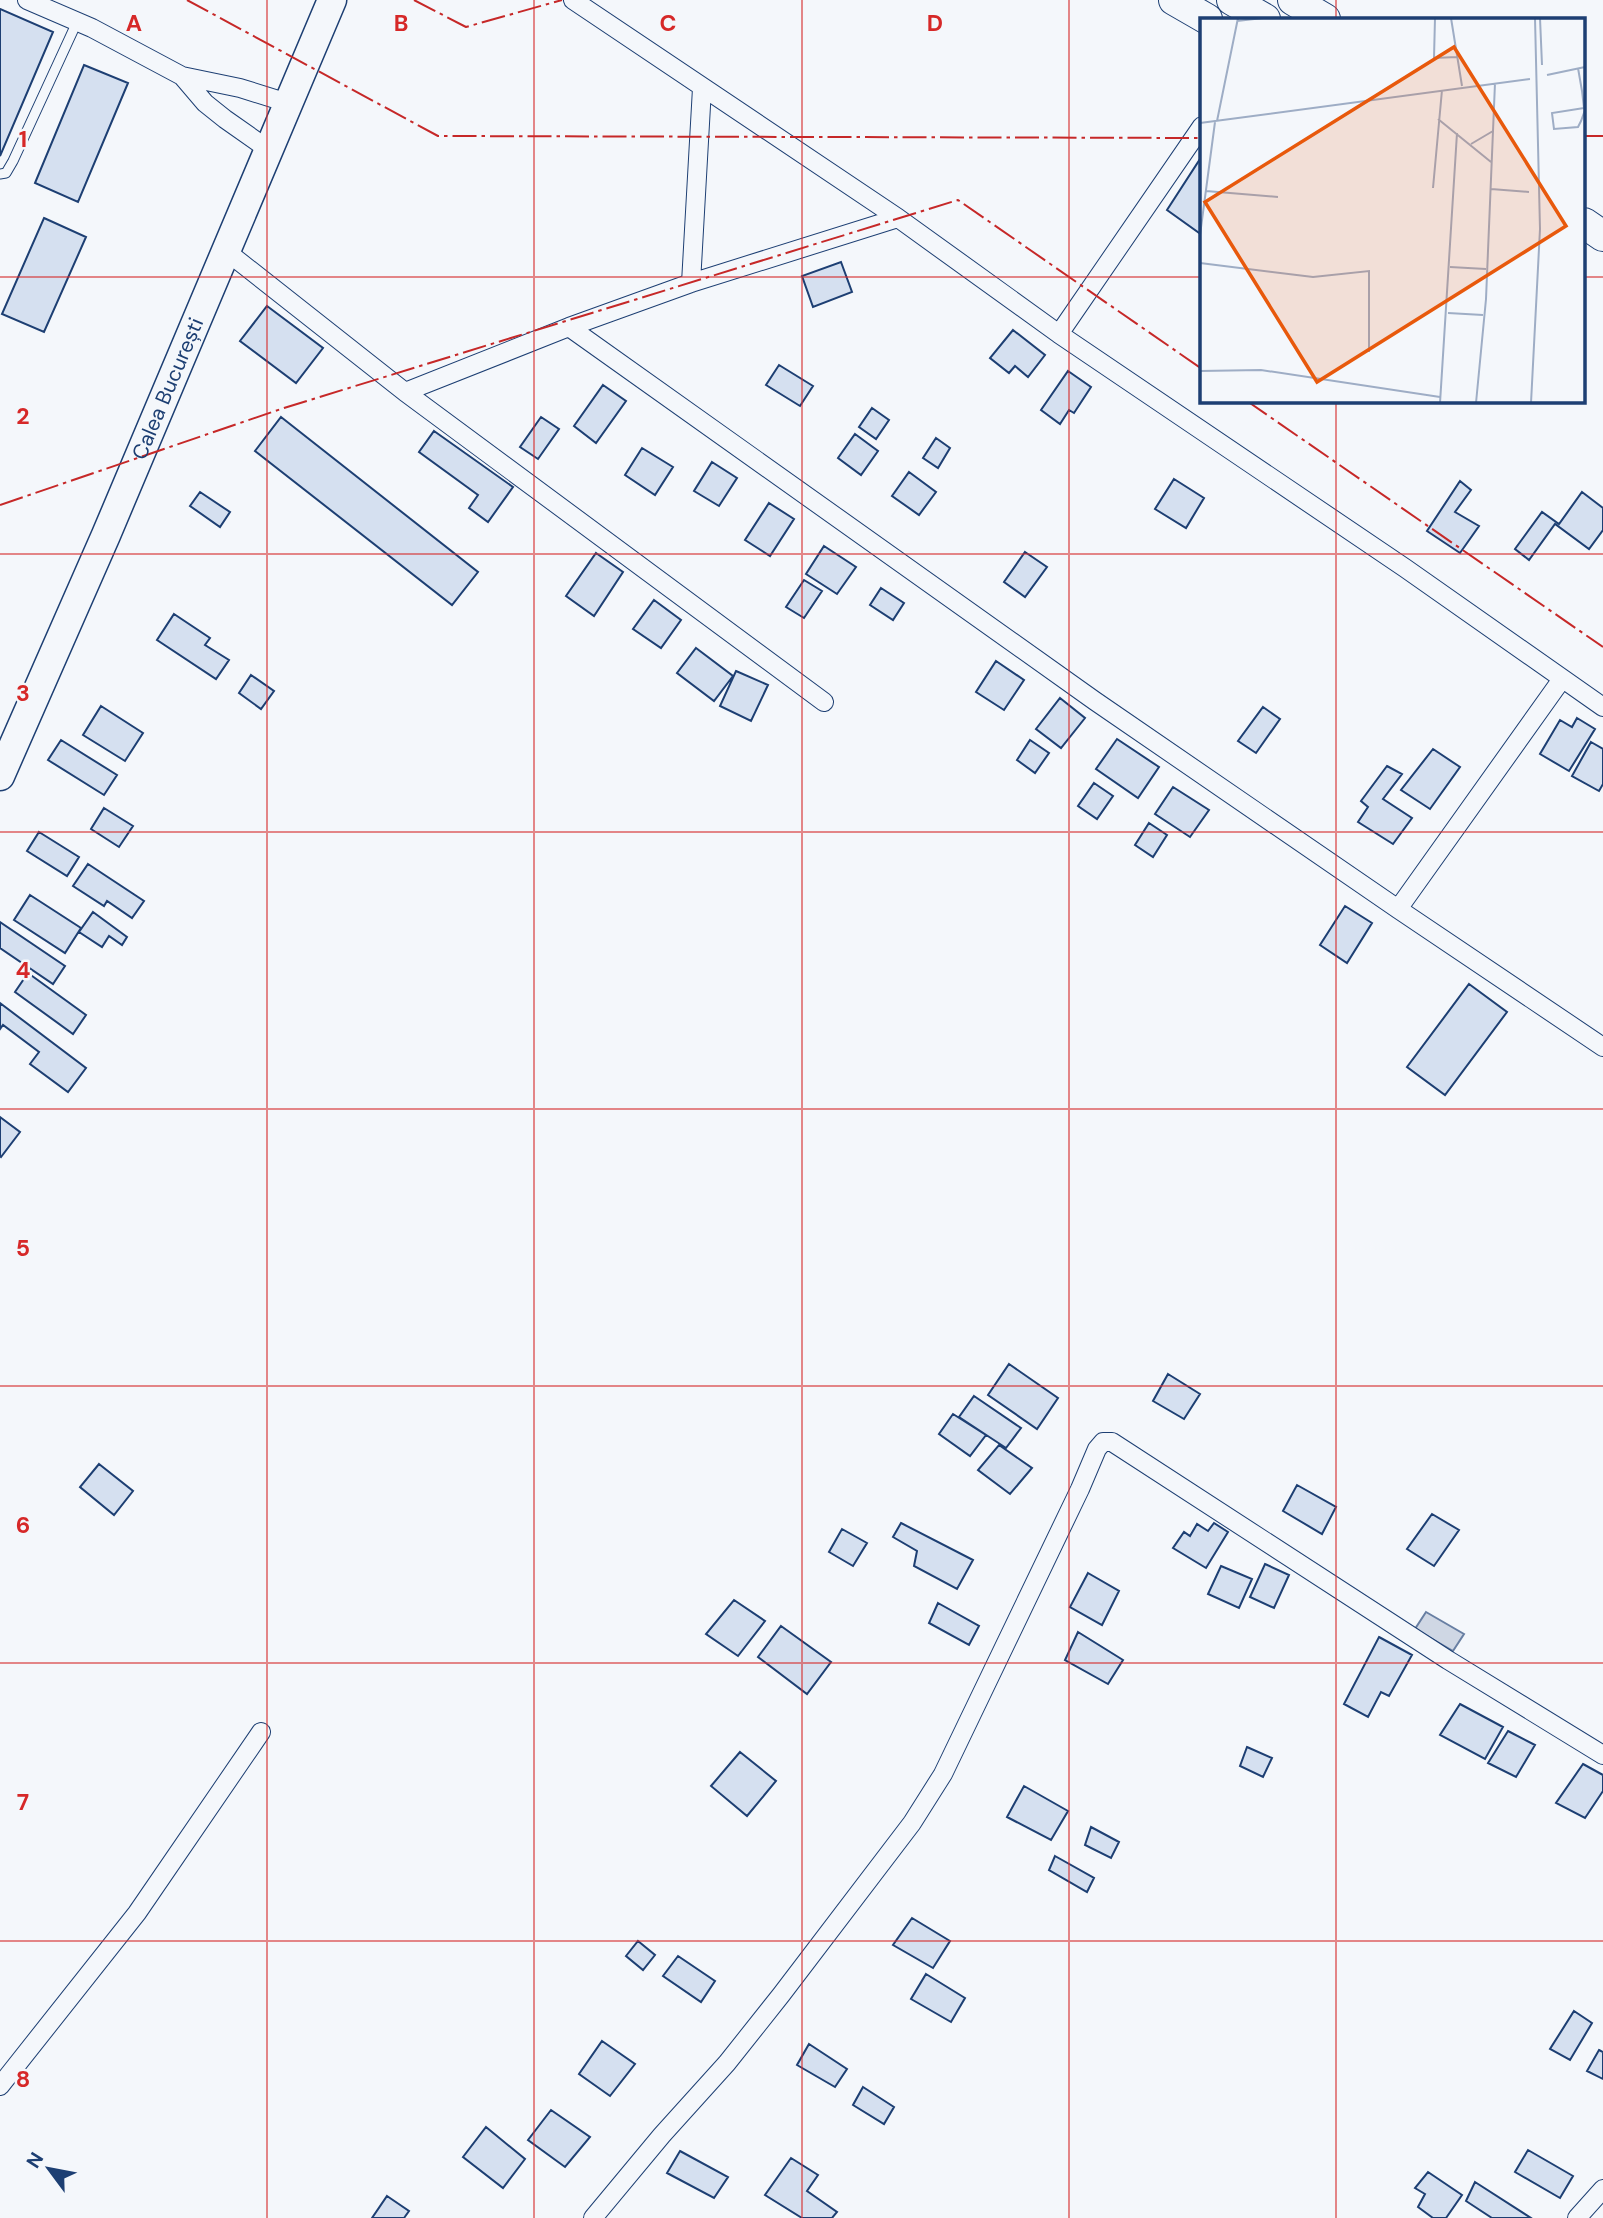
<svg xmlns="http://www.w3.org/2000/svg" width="1603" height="2218" font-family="'DM Sans',sans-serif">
  <rect width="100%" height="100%" fill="#f4f7fb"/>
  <path fill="#cfd7e4" stroke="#687fa3" stroke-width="2" d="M1426 1612 1464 1634 1453 1651 1415 1629Z"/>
  <path fill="#d5e0f0" stroke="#1d3f73" stroke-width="2" d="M0 9 53 32 0 156Z
    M84 65 128 83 78 202 35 183Z
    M1202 156V235L1167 210Z
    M44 218 86 237 44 332 2 314Z
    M841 262 852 292 813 307 802 276Z
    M267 306 323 348 296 383 240 341Z
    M1013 330 1045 355 1028 377 1015 366 1009 373 990 358Z
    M779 365 813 386 800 406 766 385Z
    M1068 371 1091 387 1074 413 1069 410 1060 424 1041 410Z
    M603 385 626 401 596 443 574 426Z
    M872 408 889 420 876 439 859 427Z
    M281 417 478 572 452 605 255 451Z
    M541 417 559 429 538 459 520 447Z
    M434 431 513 487 488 522 469 508 478 495 419 452Z
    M855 434 878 451 861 475 838 458Z
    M936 438 950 448 938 468 923 458Z
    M642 448 673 467 655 495 625 475Z
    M712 462 737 478 719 506 694 491Z
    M909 472 936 492 919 515 892 496Z
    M1174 479 1204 498 1186 528 1155 509Z
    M1460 481 1471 490 1455 512 1479 526 1460 553 1427 531Z
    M200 492 230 512 220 527 190 506Z
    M1582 492 1603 508V530L1589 549 1555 524 1529 560 1515 549 1542 512 1559 524Z
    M769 503 794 519 770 556 745 540Z
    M824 546 856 567 837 594 806 574Z
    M1025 552 1047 567 1025 597 1004 582Z
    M596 553 623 572 594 616 566 596Z
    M804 580 822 591 804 618 786 607Z
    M881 588 904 603 893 620 870 605Z
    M654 600 681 620 661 648 633 629Z
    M174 614 210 638 205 645 229 660 216 679 157 640Z
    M696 648 733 676 714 701 677 673Z
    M996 661 1024 680 1004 710 976 692Z
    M736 671 768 685 751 721 720 706Z
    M251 675 274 691 261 709 239 693Z
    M1060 698 1085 718 1061 748 1036 729Z
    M101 706 143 733 125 761 83 735Z
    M1263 707 1280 719 1256 753 1238 741Z
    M1577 718 1595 729 1569 771 1540 754 1560 720 1572 727Z
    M1117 739 1159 767 1138 798 1096 769Z
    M61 740 117 775 104 795 48 760Z
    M1030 740 1049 753 1035 773 1017 760Z
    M1591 742 1603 749V784L1599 791 1572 776Z
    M1433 749 1460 767 1430 809 1401 790Z
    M1387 766 1402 774 1383 799 1412 818 1393 844 1358 822 1368 807 1361 801Z
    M1094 783 1113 796 1097 819 1078 806Z
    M1173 787 1209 810 1190 837 1155 814Z
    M104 808 133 826 119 847 91 829Z
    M1149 823 1167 835 1153 857 1135 845Z
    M39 832 79 857 67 876 27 851Z
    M88 864 144 901 132 918 107 901 104 906 73 886Z
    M30 895 81 928 65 953 14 920Z
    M1345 906 1372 923 1347 963 1320 945Z
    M93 912 127 937 122 945 109 936 102 947 79 932Z
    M0 922 65 966 53 984 0 948Z
    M28 973 86 1015 73 1034 15 992Z
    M1469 984 1507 1012 1445 1095 1407 1067Z
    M0 1003 86 1068 68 1092 30 1064 39 1052 3 1025 0 1029Z
    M0 1117 20 1132 1 1157 0 1156Z
    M1009 1364 1058 1398 1037 1429 988 1395Z
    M1168 1374 1200 1394 1184 1419 1153 1401Z
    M974 1396 1021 1428 1006 1448 959 1417Z
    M953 1414 986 1435 970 1456 939 1434Z
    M999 1445 1032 1468 1010 1494 978 1470Z
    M99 1464 133 1491 114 1515 80 1487Z
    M1297 1485 1336 1507 1322 1534 1283 1511Z
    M1432 1514 1459 1530 1434 1566 1407 1549Z
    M901 1523 973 1560 957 1589 914 1566 917 1551 893 1537Z
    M1214 1523 1228 1532 1206 1568 1173 1548 1184 1532 1190 1536 1197 1524 1208 1531Z
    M842 1529 867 1543 853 1566 829 1552Z
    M1265 1564 1289 1575 1274 1608 1250 1597Z
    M1221 1566 1252 1579 1239 1608 1208 1594Z
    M1088 1573 1119 1591 1102 1625 1070 1607Z
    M734 1600 765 1621 738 1656 706 1634Z
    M938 1603 979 1626 969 1645 929 1623Z
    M781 1626 831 1662 807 1694 758 1657Z
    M1078 1632 1123 1660 1108 1684 1065 1660Z
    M1379 1637 1412 1655 1389 1696 1381 1692 1368 1717 1344 1704Z
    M1460 1704 1503 1727 1485 1759 1440 1735Z
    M1508 1731 1535 1745 1516 1777 1488 1763Z
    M1247 1747 1272 1758 1263 1777 1240 1766Z
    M740 1752 776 1781 747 1816 711 1786Z
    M1583 1764 1603 1775V1791L1585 1818 1556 1803Z
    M1024 1786 1068 1811 1051 1840 1007 1817Z
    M1091 1827 1119 1842 1111 1858 1085 1845Z
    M1055 1856 1094 1878 1087 1892 1049 1870Z
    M912 1918 950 1941 933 1968 893 1945Z
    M638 1941 655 1955 643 1970 626 1956Z
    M678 1956 715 1981 701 2002 663 1976Z
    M926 1974 965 1998 951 2022 911 1999Z
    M1574 2011 1592 2023 1570 2060 1550 2049Z
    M602 2041 635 2064 610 2096 579 2074Z
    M809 2044 847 2069 835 2087 797 2065Z
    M1599 2050 1603 2052V2079L1587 2071Z
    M863 2087 894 2107 884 2124 853 2105Z
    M551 2110 590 2137 565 2167 528 2140Z
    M486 2127 525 2159 503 2188 463 2157Z
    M1528 2150 1573 2176 1560 2198 1515 2172Z
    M680 2151 728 2177 714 2198 667 2173Z
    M791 2158 818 2175 807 2191 837 2212 832 2218H802L765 2195Z
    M1428 2172 1462 2195 1446 2218H1433L1418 2207 1425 2194 1415 2188Z
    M1475 2182 1531 2218H1492L1466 2201Z
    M387 2196 409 2211 404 2218H372Z"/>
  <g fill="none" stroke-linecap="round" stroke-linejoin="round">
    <g stroke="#1d3f73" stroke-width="11">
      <path id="service" d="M0 174 6 173 13 161 77 22"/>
    </g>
    <g stroke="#1d3f73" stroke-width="20">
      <path id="minor" d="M27 0 92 28 182 76 240 88 288 103
        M573 0 898 218 1059 334 1405 568 1603 707
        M182 76 205 103 225 119 269 150
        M226 251 405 392 824 702
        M691 283 702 88
        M569 327 1095 701 1398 909 1603 1047
        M1059 334 1202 126
        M405 392 569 327 691 283 898 218
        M1398 909 1562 679
        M0 2086 137 1913 261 1732
        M593 2218 662 2135 727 2063 781 1995 912 1823 943 1774 1080 1489 1097 1449 1103 1442H1112L1448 1660 1603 1755
        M1577 2218 1603 2189"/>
    </g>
    <g stroke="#1d3f73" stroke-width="31">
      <g id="primary">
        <path id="s1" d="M0 776 106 535 332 0"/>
      </g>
    </g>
    <g stroke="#1d3f73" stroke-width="32">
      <path id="trunk" d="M1174 0 1207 19
        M1232 0 1265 19
        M1293 0 1325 19
        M1584 223 1603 236"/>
    </g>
    <use href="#service" stroke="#f4f7fb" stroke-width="9"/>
    <use href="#minor" stroke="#f4f7fb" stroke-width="18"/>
    <use href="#primary" stroke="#f4f7fb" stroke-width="28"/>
    <use href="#trunk" stroke="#f4f7fb" stroke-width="30"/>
    <path stroke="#c62828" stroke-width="2" stroke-dasharray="24 5 3.5 5" stroke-linecap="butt" d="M187 0 438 136 1202 138
      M414 0 466 27 562 0
      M1584 136H1603
      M1247 401 1603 647
      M0 505 284 408 958 200 1202 369"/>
  </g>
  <path fill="none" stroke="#d62828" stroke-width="2" stroke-opacity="0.55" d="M267 0V2218M534 0V2218M802 0V2218M1069 0V2218M1336 0V19M0 277H1202M1584 277H1603M1336 401V2218M0 554H1603M0 832H1603M0 1109H1603M0 1386H1603M0 1663H1603M0 1941H1603"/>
  <g text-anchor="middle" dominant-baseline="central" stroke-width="5" stroke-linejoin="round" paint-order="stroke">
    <g font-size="21" fill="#1d3f73" stroke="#f4f7fb">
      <text stroke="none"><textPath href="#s1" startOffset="422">Calea București</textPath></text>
    </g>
  </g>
  <g transform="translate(1200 18)">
    <rect width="385" height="385" fill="#f4f7fb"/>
    <path fill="none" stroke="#9eadc5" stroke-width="2" d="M235 0 234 40 257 39M251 0 262 68M340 0 342 47M37 3 63 0M378 50 382 73 384 90 385 92 381 103 378 109 354 111 352 95 384 90M347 57 385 49M238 101 291 144M17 103 38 0M0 105 330 61M271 126 293 113M233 170 242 72M291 171 329 174M6 173 78 179M0 217 15 104M0 245 113 259 169 253V334M250 249 286 251M248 295 283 297M0 353 61 352 240 379M240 385 257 115M276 385 286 281 295 65M331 385 340 211 335 0"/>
    <path fill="#e8590c" fill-opacity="0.15" stroke="#e8590c" stroke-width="3.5" d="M254 29 366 208 117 364 5 184Z"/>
    <rect width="385" height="385" fill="none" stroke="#1d3f73" stroke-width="3.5"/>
  </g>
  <g font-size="23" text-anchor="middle" font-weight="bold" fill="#d62828" stroke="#f4f7fb" stroke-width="5" stroke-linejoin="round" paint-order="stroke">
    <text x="134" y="31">A</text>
    <text x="401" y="31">B</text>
    <text x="668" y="31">C</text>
    <text x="935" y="31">D</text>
    <text x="23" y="147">1</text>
    <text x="23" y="424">2</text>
    <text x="23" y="701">3</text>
    <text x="23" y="978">4</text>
    <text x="23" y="1256">5</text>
    <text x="23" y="1533">6</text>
    <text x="23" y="1810">7</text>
    <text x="23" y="2087">8</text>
  </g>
  <g transform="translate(49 2169) rotate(302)" stroke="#f4f7fb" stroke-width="5" paint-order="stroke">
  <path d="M0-5L12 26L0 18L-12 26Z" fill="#1d3f73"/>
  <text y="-10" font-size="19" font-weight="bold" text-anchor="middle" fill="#1d3f73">N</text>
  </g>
</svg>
